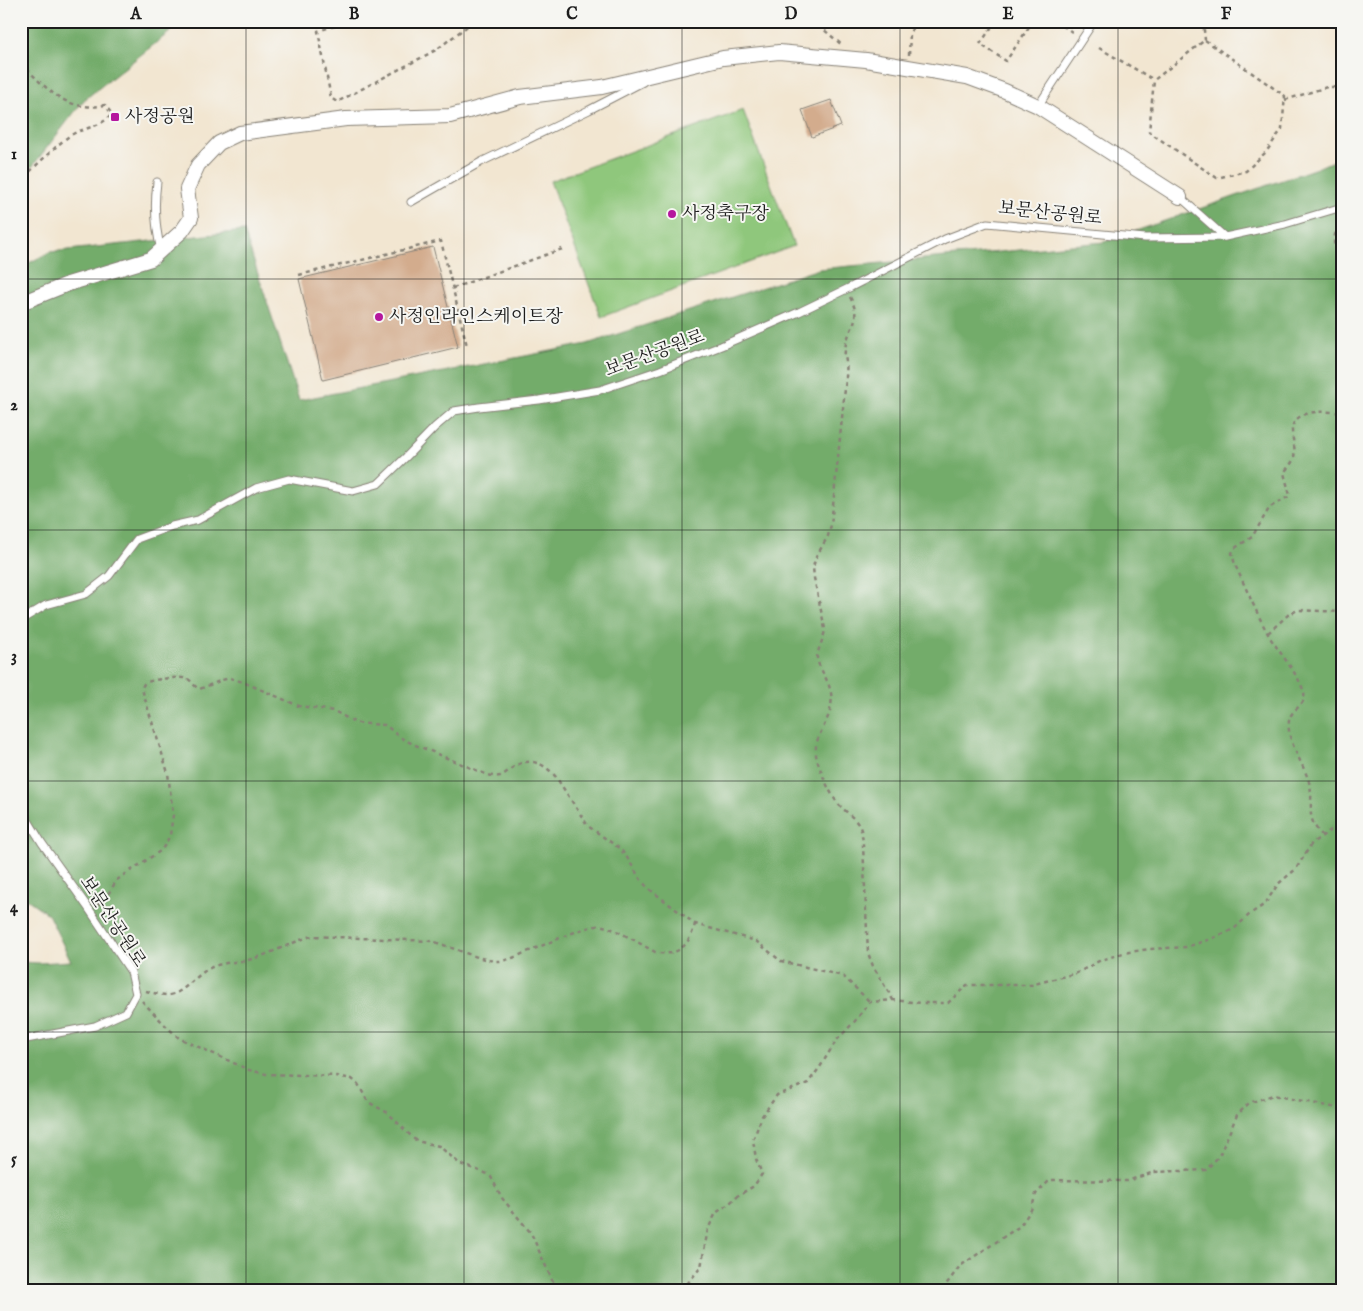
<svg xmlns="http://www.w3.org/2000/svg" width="1363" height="1311" font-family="'IM FELL English','Noto Serif KR',serif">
  <rect width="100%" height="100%" fill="#f6f6f2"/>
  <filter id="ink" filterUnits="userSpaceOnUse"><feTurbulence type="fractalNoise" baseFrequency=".02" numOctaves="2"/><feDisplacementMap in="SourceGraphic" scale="10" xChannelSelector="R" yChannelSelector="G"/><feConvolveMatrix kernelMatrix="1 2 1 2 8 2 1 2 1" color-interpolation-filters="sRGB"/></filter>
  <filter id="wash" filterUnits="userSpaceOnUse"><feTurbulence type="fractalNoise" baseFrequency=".0096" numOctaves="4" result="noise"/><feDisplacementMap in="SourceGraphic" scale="20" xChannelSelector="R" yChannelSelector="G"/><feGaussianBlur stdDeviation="1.12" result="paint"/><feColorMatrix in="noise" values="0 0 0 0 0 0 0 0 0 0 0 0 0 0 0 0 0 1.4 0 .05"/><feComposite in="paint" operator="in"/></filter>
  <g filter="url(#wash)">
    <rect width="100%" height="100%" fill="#f2e6d1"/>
    <path fill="#8fc77b" stroke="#56724c" d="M743 110 794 246 601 317 550 181Z"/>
    <path fill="#73ac6b" stroke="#486444" d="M21 21H187L181 23 84 100 21 181Z
      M1342 157V1290H21V962L39 963 71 961 48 914 21 895V267L50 252 244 231 299 400 587 344 819 269 1104 242 1317 168Z"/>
    <g id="blocks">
      <path fill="#d3ac8d" d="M831 100 841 126 812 137 802 110Z
        M433 247 458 347 323 380 299 279Z"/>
    </g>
  </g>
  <g filter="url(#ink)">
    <use href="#blocks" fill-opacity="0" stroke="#878176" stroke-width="1"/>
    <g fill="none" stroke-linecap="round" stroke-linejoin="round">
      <g stroke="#878176" stroke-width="9">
        <path id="service" d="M1038 106 1094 21
          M157 182C154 205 155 227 161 250
          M1180 197 1225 237
          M411 202 481 162 589 110 643 82
          M21 620 46 605 86 594 109 576 137 539 172 526 198 520 256 488 289 479 353 491 378 484 406 457 435 427 454 411 479 407 539 400 600 390 660 370 721 346 799 312 851 287 945 239 987 223 1145 238 1225 237 1285 224 1342 207
          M21 809 42 843 89 909 131 972 136 994 126 1012 95 1026 21 1040"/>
      </g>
      <g stroke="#878176" stroke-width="16">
        <path id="minor" d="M21 303 68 284 151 259 182 231 191 218 187 189 198 165 219 143 240 133 346 119 450 116 520 97 602 87 723 58 779 52 866 60 967 77 1005 91 1038 106 1180 197"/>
      </g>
      <path stroke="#878176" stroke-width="2.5" stroke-dasharray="4 4" stroke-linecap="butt" d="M350 21 318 31 331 98 337 102 436 50 474 21
        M803 21 823 29 842 45
        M996 21 980 44 1006 61 1033 21
        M1056 21 1072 32
        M1203 21 1205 40
        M1324 21 1327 23 1342 26
        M1205 40 1285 96 1282 129 1266 152 1246 171 1217 178 1149 132 1154 80Z
        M1099 48 1154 80
        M909 55 910 33 916 21
        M21 63C46 88 66 113 105 105L112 114C101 128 82 127 68 137 51 150 36 166 21 180
        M1285 100 1327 87H1342
        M1342 218C1332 238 1331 245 1342 264
        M299 275 441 241 467 346
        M453 288 565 248
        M850 297C864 323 846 328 845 351 844 355 846 359 846 363 847 368 846 374 846 379L831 525 828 536 816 557 813 567 814 578 825 629C824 639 817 650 817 659 818 664 821 669 823 673 829 684 833 693 831 706 828 726 811 739 817 759 821 773 828 789 836 801 843 811 857 818 861 830 862 835 863 840 863 845L868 953 873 966 893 1000
        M1268 633 1289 614 1298 610 1342 612
        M1323 836C1302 815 1316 805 1309 782 1304 764 1286 741 1289 721 1291 708 1307 706 1304 693 1300 676 1277 650 1268 634 1256 612 1246 588 1235 565L1232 553 1235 548 1252 537 1270 507 1288 497 1290 495 1284 473C1287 468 1293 463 1294 457 1296 448 1292 439 1292 430 1293 408 1328 411 1342 413
        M97 905 105 899 117 880 160 851 165 845 170 835 173 815 168 773 144 696C143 692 141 687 144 684 149 679 181 676 188 679 193 682 194 687 200 689L222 680 230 678 243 682 299 706 334 711 356 723 385 725 403 739 413 744 488 775C492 776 496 777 500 776 506 774 511 768 517 765 532 757 546 765 556 777L588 826 619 848 626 856 641 880 648 888 695 924 756 941 781 961 843 976 870 1002
        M146 991C153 993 161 995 169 995 183 994 197 974 210 968 224 961 241 963 255 958 275 952 292 942 312 936L431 941C450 946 481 961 498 961 510 961 523 953 534 949 549 943 590 923 603 926 617 929 642 945 655 952 678 958 690 944 695 924
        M142 1001 168 1028 179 1038 249 1070 266 1074 336 1076 352 1079 358 1084 368 1102 388 1113 414 1139 421 1142 439 1146 460 1164 488 1174 491 1177 502 1198 531 1233 552 1280 563 1290
        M682 1290 701 1267 708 1229 716 1213 730 1203 737 1196 754 1186 762 1174 756 1159 753 1140 762 1116 777 1095 808 1083 820 1067 836 1041 855 1021 870 1002 893 1000 921 1003H948L967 985H1031L1077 973 1099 961 1123 953 1149 949 1186 947 1211 939 1234 929 1250 914 1265 904 1278 884 1296 869 1312 843 1331 830 1342 829
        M942 1290 960 1266 1020 1226 1031 1210 1036 1194 1050 1180 1127 1181 1154 1172 1206 1170 1219 1156 1237 1115 1249 1103 1273 1095 1342 1109"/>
      <use href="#service" stroke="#fff" stroke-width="7"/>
      <use href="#minor" stroke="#fff" stroke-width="14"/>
    </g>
  </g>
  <path fill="none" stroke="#1c1c1c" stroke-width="1" stroke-opacity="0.55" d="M246 21V1290M464 21V1290M682 21V1290M900 21V1290M1118 21V1290M21 279H1342M21 530H1342M21 781H1342M21 1032H1342"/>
  <g fill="#b5179e" stroke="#f6f6f2" stroke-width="2">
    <rect x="110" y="112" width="10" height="10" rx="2.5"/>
    <circle cx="672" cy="214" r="5"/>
    <circle cx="379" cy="317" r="5"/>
  </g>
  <g text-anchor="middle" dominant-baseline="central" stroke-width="4" stroke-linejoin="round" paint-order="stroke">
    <g font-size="18" fill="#1c1c1c" stroke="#f6f6f2" text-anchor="start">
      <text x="125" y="117">사정공원</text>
      <text x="682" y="214">사정축구장</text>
      <text x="389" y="317">사정인라인스케이트장</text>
    </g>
    <g font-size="18" fill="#1c1c1c" stroke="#f6f6f2">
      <text transform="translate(1050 214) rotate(6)">보문산공원로</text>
      <text transform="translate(655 354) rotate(-20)">보문산공원로</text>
      <text transform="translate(112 922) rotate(57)">보문산공원로</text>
    </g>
  </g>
  <rect width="1363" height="1311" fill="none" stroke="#f6f6f2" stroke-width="55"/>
  <rect x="28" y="28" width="1308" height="1256" fill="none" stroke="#1c1c1c" stroke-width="2"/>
  <g font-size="16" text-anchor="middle" font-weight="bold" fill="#1c1c1c">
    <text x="136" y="19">A</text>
    <text x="354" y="19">B</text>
    <text x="572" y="19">C</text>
    <text x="791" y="19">D</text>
    <text x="1008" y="19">E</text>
    <text x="1226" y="19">F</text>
    <text x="14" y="159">1</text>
    <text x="14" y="410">2</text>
    <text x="14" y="661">3</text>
    <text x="14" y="912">4</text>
    <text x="14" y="1164">5</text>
  </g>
</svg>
